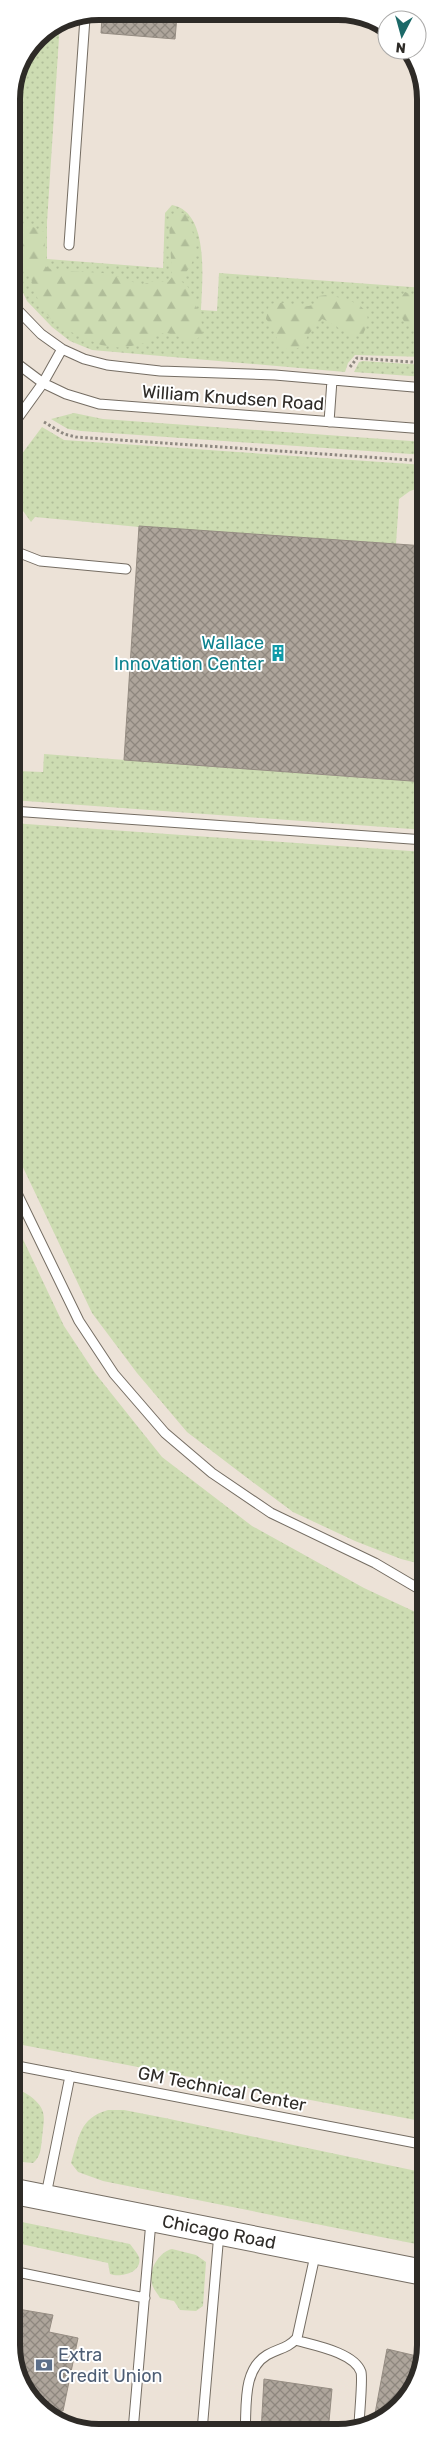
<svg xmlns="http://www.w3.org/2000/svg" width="437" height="2444" font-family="Rubik,sans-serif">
  <defs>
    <pattern id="grass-dots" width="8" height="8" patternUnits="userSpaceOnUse" patternTransform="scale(1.25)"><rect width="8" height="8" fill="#cddcb2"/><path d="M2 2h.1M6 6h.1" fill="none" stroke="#b0bd99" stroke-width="1.8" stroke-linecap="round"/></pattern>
    <pattern id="forest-firs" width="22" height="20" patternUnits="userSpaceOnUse" patternTransform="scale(1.25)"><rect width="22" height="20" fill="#cddcb2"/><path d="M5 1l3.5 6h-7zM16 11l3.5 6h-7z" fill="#b0bd99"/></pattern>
    <pattern id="building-cross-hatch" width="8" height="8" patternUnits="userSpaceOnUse" patternTransform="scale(1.25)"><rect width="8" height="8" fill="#aea59b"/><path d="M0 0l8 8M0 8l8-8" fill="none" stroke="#8e877e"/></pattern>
  </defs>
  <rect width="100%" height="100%" fill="#ece2d7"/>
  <path fill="url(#grass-dots)" d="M60 22 47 222V259L163 268 165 213 172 205C210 212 202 281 201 310L217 311 219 273 425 288V357L355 355 348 363 345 372 92 350 70 341 52 327 27 301 11 268V101L12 93 37 37Z
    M363 361 425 365V377L354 372 359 362Z
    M74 413 103 419 425 442V455L81 431 68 429 51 419Z
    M42 427 64 440 425 465V486L410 491 399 499 396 544 139 527 35 517 31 522 13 497 12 467Z
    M12 705 22 706 17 771 43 772 44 754 425 782V830L12 800Z
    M12 823 425 852V1565L401 1559 355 1541 293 1512 242 1474 187 1432 137 1373 92 1313 12 1144Z
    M12 1216 64 1326 95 1373 162 1457 252 1526 364 1588 426 1617V2122L12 2043Z
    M12 2088C19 2089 24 2092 30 2096 48 2110 44 2117 42 2138 41 2147 41 2157 33 2163L12 2161Z
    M108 2110H124L165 2118 426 2173V2246L103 2181 78 2172 71 2163C79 2138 79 2118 108 2110Z
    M12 2220 130 2244C133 2248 137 2253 139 2257 143 2273 120 2278 110 2274L108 2263 12 2242Z
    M172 2249 196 2255 206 2262 203 2306 196 2311 180 2310 174 2301 160 2298C158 2294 153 2289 152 2284 148 2270 159 2252 172 2249Z"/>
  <path fill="url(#forest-firs)" d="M179 212 186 214C191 224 198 246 194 257 192 265 185 273 181 281L188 287 194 300 203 327 202 334 197 339 190 340 167 333 156 334 145 343 122 348 101 345 71 332 51 319 39 303 30 276 19 260 16 226H31L44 232 46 267 53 270 103 273 120 277 141 285 154 281 168 282 172 277 169 222 173 216Z
    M405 292 425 299V324L420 326 407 325C397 313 396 304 405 292Z
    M327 295C347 299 380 305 363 334 348 340 336 323 322 319L308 335 302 347 289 350 278 344 275 330 266 319 269 305C285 297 300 313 316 303L319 296Z"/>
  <path fill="url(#building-cross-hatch)" stroke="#958c82" d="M177 16 175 39 101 33 102 17Z
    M139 526 425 546V782L124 760Z
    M12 2308 53 2315 49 2332 78 2338 63 2411 41 2407 33 2403 12 2356Z
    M387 2349 421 2357 404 2403 374 2419Z
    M264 2379 332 2389 328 2432H261Z"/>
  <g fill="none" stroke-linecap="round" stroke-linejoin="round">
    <g stroke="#756d63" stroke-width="11">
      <path id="service" d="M69 245 85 18
        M11 303 41 334 62 349 84 359 107 365 160 371 275 375 425 388
        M11 359 43 383 66 394 99 404 425 429
        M329 422 332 380
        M12 426 43 383 62 349
        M12 550 40 561 126 569
        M12 811 425 840
        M12 1183 79 1321 114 1374 165 1433 212 1473 271 1513 375 1563 426 1593
        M12 2065 426 2145
        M46 2195 70 2076
        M12 2271 145 2298
        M295 2340C312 2345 354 2352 361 2372 363 2380 359 2416 359 2427
        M133 2431 151 2221
        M202 2431 219 2233
        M245 2432C247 2407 242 2370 267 2355 279 2348 287 2349 297 2338L316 2251"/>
    </g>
    <g stroke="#756d63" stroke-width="27">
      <g id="secondary">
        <path id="s1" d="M12 2191 426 2273"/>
      </g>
    </g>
    <path stroke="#8e8880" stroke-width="3" stroke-dasharray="2.5 2.5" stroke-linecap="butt" d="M350 367 357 358 425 363
      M44 422 64 434 76 437 425 461"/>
    <use href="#service" stroke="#fff" stroke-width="9"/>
    <use href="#secondary" stroke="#fff" stroke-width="25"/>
  </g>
  <defs>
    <g id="building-bare" transform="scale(1.35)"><path d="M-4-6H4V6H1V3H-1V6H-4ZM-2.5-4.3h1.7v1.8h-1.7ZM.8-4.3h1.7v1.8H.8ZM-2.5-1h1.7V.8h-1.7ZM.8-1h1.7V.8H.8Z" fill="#0f9aa8" stroke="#fff" stroke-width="2.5" paint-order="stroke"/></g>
    <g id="bank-bare" transform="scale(1.35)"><path d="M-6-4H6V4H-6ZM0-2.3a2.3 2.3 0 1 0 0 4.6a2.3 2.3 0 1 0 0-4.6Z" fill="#5c6f8a" stroke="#fff" stroke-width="2.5" paint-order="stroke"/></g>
  </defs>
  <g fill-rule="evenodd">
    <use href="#building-bare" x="278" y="653"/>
    <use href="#bank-bare" x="44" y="2365"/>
  </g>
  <g text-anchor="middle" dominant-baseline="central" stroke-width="4" stroke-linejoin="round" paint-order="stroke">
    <g font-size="18" fill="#2e2b27" stroke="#fff">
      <text transform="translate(233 398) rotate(4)">William Knudsen Road</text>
      <text transform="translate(222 2089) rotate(11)">GM Technical Center</text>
      <text stroke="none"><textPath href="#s1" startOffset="211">Chicago Road</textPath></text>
    </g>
    <g font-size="18" fill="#0d838f" stroke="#fff" text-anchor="end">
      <text x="264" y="643">Wallace<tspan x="264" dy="21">Innovation Center</tspan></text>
    </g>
    <g font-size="18" fill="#4e5e75" stroke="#fff" text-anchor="start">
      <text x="58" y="2355">Extra<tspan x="58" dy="21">Credit Union</tspan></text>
    </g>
  </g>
  <path d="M0 0H437V2444H0ZM99 20H338A79 79 0 0 1 417 99V2345A79 79 0 0 1 338 2424H99A79 79 0 0 1 20 2345V99A79 79 0 0 1 99 20Z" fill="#fff" fill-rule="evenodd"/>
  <path fill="none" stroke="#2e2b27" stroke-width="6" d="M99 20H338A79 79 0 0 1 417 99V2345A79 79 0 0 1 338 2424H99A79 79 0 0 1 20 2345V99A79 79 0 0 1 99 20Z"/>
  <g transform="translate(402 35) rotate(186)"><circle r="24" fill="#ffffff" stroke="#abaaa9"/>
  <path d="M0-4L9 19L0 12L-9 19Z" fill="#1c6968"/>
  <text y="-8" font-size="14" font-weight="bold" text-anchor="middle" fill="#2e2b27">N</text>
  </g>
</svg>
